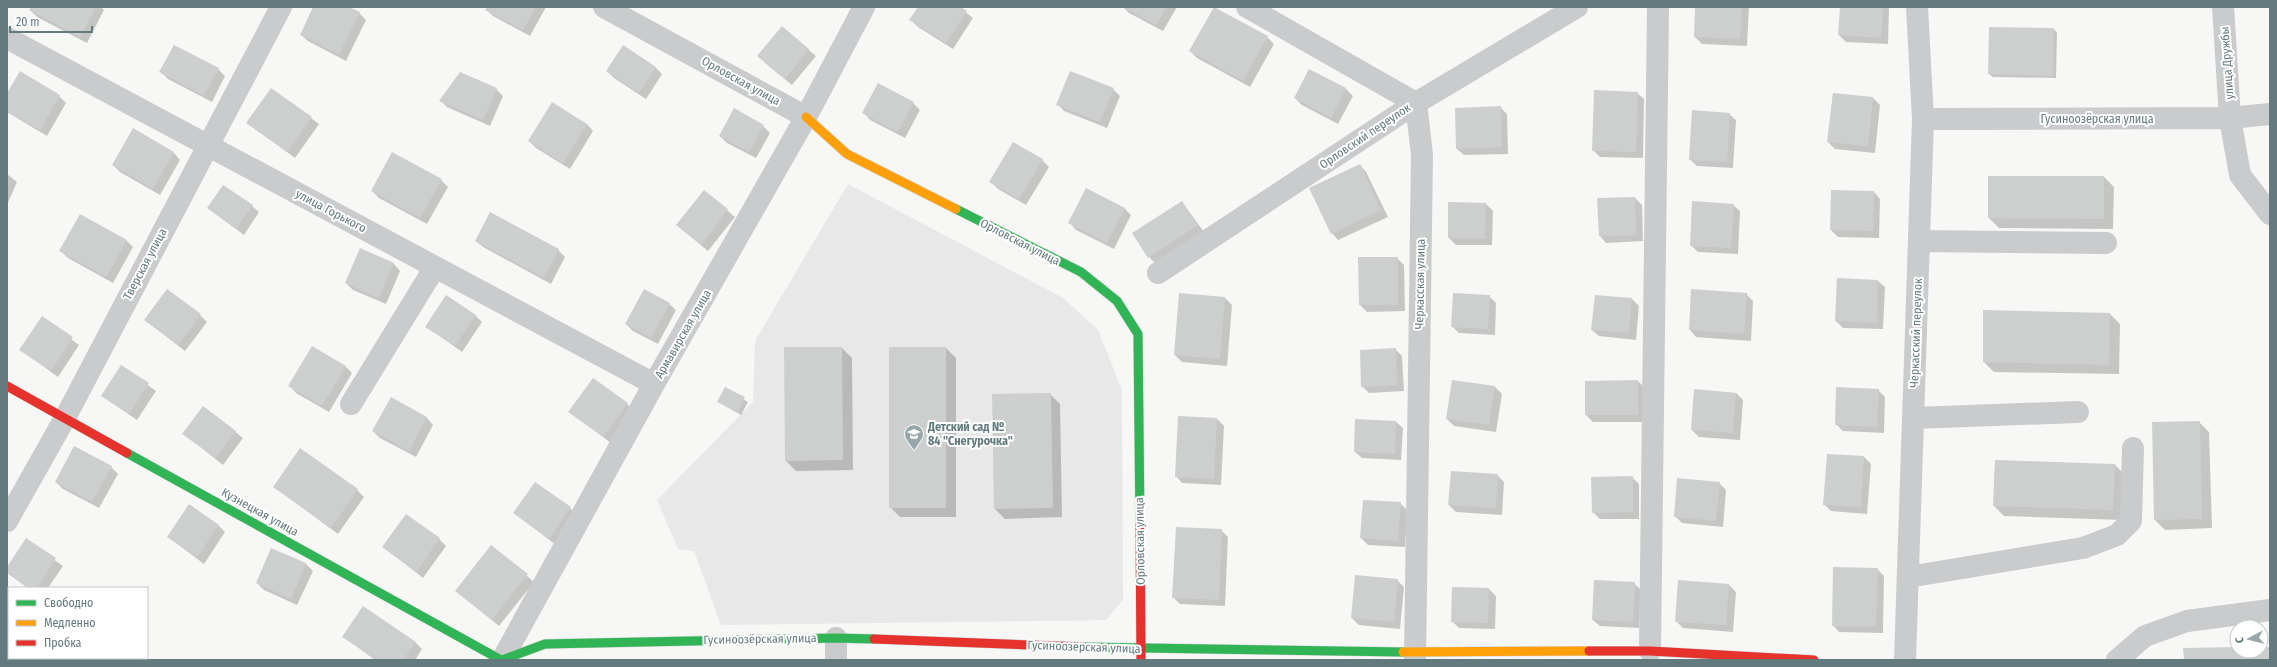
<svg xmlns="http://www.w3.org/2000/svg" width="2277" height="667" font-family="'Fira Sans Condensed',sans-serif">
  <rect width="100%" height="100%" fill="#f7f7f6"/>
  <path fill="#e7e8e7" d="M848 184 1063 298 1098 330 1122 390 1123 600 1106 620 721 625 694 551 678 549 657 500 753 402 755 341Z"/>
  <path fill="#0003" d="M32 7H101L104 10 87 43 37 17 30 10Z
    M315 7H347L359 13 366 20 346 61 308 41 301 35Z
    M488 7H546L530 36 493 16 487 10Z
    M919 7H959L973 18 953 49 918 27 911 20Z
    M1123 7H1177L1163 31 1129 13Z
    M1696 7H1749L1747 46 1702 44 1695 37Z
    M1841 7H1889L1888 44 1846 42 1839 35Z
    M782 28 816 56 792 85 765 63Z
    M2053 29 2057 32 2056 78 1993 77 1989 74Z
    M1267 37 1274 44 1250 87 1197 58 1190 51Z
    M655 67 662 74 646 99 614 78 607 71Z
    M218 69 225 76 212 102 168 79 161 72Z
    M1309 70 1346 89 1353 96 1338 124 1302 105 1295 98Z
    M20 73 59 96 66 103 47 136 7 112V95Z
    M272 89 319 124 295 158 248 123Z
    M496 89 503 96 490 126 447 107 441 101Z
    M1113 89 1120 96 1107 128 1064 111 1058 104Z
    M1637 93 1644 99 1643 158 1600 157 1593 150Z
    M1833 94 1873 98 1880 105 1875 153 1835 149 1828 142Z
    M913 103 920 110 905 138 870 120 864 113Z
    M1500 107 1507 114 1508 154 1464 155 1457 149Z
    M1729 114 1736 120 1733 168 1697 166 1690 159Z
    M587 124 593 131 570 169 536 148 529 141Z
    M763 126 770 133 756 158 727 143 720 136Z
    M134 130 174 153 180 160 160 195 120 172 113 165Z
    M1042 160 1049 167 1026 205 998 189 991 182Z
    M1360 165 1366 172 1388 217 1338 240 1332 233Z
    M7 174 17 182 7 205Z
    M1989 177H2104L2114 187 2113 229 1999 228 1989 218Z
    M441 180 448 187 427 224 379 198 372 191Z
    M704 191 735 217 708 251 677 225Z
    M1874 192 1880 199 1879 238 1838 237 1831 230Z
    M1635 198 1642 205 1643 241 1606 243 1600 236Z
    M1182 202 1204 232 1156 264 1149 257Z
    M1449 203 1486 204 1493 211 1492 245H1456L1449 238Z
    M1733 205 1740 211 1738 254 1698 252 1691 245Z
    M252 206 259 212 244 235 208 208Z
    M1124 208 1131 215 1114 249 1076 230 1070 223Z
    M126 240 133 247 113 283 68 258 61 251Z
    M476 241 558 250 565 257 551 284 483 247Z
    M1397 258 1404 265 1405 311 1367 312 1360 305Z
    M394 264 400 271 386 304 353 290 346 283Z
    M1838 279 1878 281 1885 287 1883 329 1843 328 1836 321Z
    M1746 294 1753 301 1751 341 1696 337 1690 330Z
    M1489 296 1496 303 1495 335 1459 333 1452 326Z
    M1596 296 1632 299 1639 306 1636 340 1599 336 1592 330Z
    M1225 298 1232 305 1227 366 1182 362 1175 355Z
    M669 304 676 310 658 344 633 331 626 324Z
    M2110 314 2120 324 2119 374 1994 372 1984 362Z
    M200 315 207 322 185 351 145 320Z
    M475 315 482 322 462 352 426 326Z
    M42 318 79 345 58 377 21 350Z
    M842 348 852 358 853 470 796 471 786 461Z
    M946 348 956 358V517H900L890 507Z
    M1395 349 1402 356 1404 391 1369 393 1362 386Z
    M121 366 156 391 137 420 102 396Z
    M345 366 352 373 329 412 296 393 290 386Z
    M1638 381 1645 388V422H1593L1586 415Z
    M1495 387 1502 394 1496 432 1454 426 1447 419Z
    M725 388 748 402 741 415 718 402Z
    M1695 390 1736 393 1743 400 1740 440 1699 437 1692 430Z
    M1878 390 1885 397 1884 433 1843 431 1836 424Z
    M1050 394 1060 404 1062 517 1005 519 995 509Z
    M391 399 427 418 433 425 416 457 380 438 373 431Z
    M627 404 634 411 611 443 569 411Z
    M203 407 243 438 223 465 184 434Z
    M1217 419 1224 426 1221 485 1182 483 1176 476Z
    M1396 422 1403 428 1401 460 1362 458 1355 452Z
    M2199 422 2209 432 2212 528 2165 530 2155 520Z
    M1828 455 1864 457 1871 464 1867 514 1831 511 1824 504Z
    M1995 461 2115 465 2125 475 2123 520 2004 516 1994 506Z
    M111 467 118 474 99 508 63 489 56 482Z
    M1497 475 1504 482 1502 515 1456 512 1449 505Z
    M1632 477 1639 484V519H1600L1593 512Z
    M1719 483 1726 490 1723 527 1682 523 1675 516Z
    M274 487 357 490 364 497 338 534Z
    M1400 503 1407 510 1405 547 1368 545 1361 538Z
    M570 508 577 515 556 545 514 513Z
    M218 525 225 532 204 564 168 537Z
    M1221 530 1228 537 1225 606 1180 604 1173 597Z
    M439 539 446 546 423 578 384 547Z
    M26 540 63 566 48 588H28L7 573V568Z
    M492 546 534 582 499 626 456 591Z
    M306 564 313 571 297 605 264 590 257 583Z
    M1877 569 1884 576 1883 633 1839 632 1833 625Z
    M1397 580 1404 587 1400 629 1359 625 1352 618Z
    M1634 583 1641 590 1639 628 1600 626 1593 620Z
    M1729 585 1736 592 1733 632 1683 628 1676 621Z
    M1489 589 1496 596 1495 629 1459 628 1452 621Z
    M344 637 415 642 422 649 415 660H375Z
    M7 652 9 658 17 660H7Z"/>
  <path fill="#cdcfcf" d="M31 7H96L80 37 29 10Z
    M313 7H349L360 12 339 54 300 35Z
    M487 7H536L523 30 485 10Z
    M918 7H961L967 11 946 43 909 20Z
    M1123 7H1166L1156 25Z
    M1214 7 1268 36 1243 81 1189 51Z
    M1695 7H1742L1740 39 1694 37Z
    M1840 7H1883L1881 38 1838 35Z
    M782 26 809 49 785 79 757 56Z
    M1989 27 2054 28 2053 76 1988 74Z
    M174 45 219 68 204 96 159 72Z
    M623 45 656 67 639 93 606 71Z
    M1309 69 1346 88 1331 118 1294 98Z
    M20 71 60 95 40 130 7 111V93Z
    M1070 71 1114 88 1100 122 1056 105Z
    M460 72 497 88 483 120 439 101Z
    M878 83 914 102 898 132 862 113Z
    M271 88 312 117 287 152 246 123Z
    M1594 90 1638 92 1636 152 1592 151Z
    M1833 93 1873 97 1868 146 1827 142Z
    M552 102 587 124 563 163 528 141Z
    M1501 106 1502 147 1456 149 1455 108Z
    M734 108 764 125 749 152 719 136Z
    M1692 110 1730 113 1727 162 1689 160Z
    M133 128 174 152 153 189 112 165Z
    M1013 142 1043 159 1019 199 989 182Z
    M392 152 442 179 420 218 371 191Z
    M1360 164 1381 210 1331 234 1309 188Z
    M1988 176H2104V219L1988 218Z
    M223 185 253 205 236 229 207 208Z
    M1086 188 1125 208 1107 243 1068 223Z
    M704 190 728 209 701 245 676 225Z
    M1831 190 1874 191 1873 231 1830 230Z
    M1635 197 1636 235 1599 236 1597 198Z
    M1182 201 1198 225 1148 258 1132 233Z
    M1692 201 1734 204 1731 248 1690 246Z
    M1448 202 1486 203 1485 239 1448 238Z
    M490 212 559 249 544 278 475 241Z
    M80 214 127 240 106 277 59 251Z
    M360 248 394 263 379 298 345 283Z
    M1358 257H1398V305H1359Z
    M1837 278 1878 280 1877 323 1835 321Z
    M167 289 201 314 178 345 144 320Z
    M644 289 670 303 651 338 625 324Z
    M1691 289 1747 293 1744 334 1689 330Z
    M1179 293 1225 297 1220 359 1174 355Z
    M1453 293 1490 295 1488 329 1451 327Z
    M446 295 476 315 455 346 425 327Z
    M1595 295 1632 298 1629 333 1591 330Z
    M1983 310 2110 313 2109 365 1983 362Z
    M42 316 73 337 51 371 19 350Z
    M312 346 346 366 322 406 288 386Z
    M784 347H842L843 460 785 461Z
    M889 347H946V508H889Z
    M1396 348 1397 385 1361 387 1360 350Z
    M121 365 149 383 129 414 101 396Z
    M593 378 628 403 603 437 568 412Z
    M1452 380 1495 386 1489 425 1446 419Z
    M1638 380V415H1585V381Z
    M725 387 745 397 738 412 717 402Z
    M1836 387 1879 389 1877 427 1835 425Z
    M1694 389 1736 393 1733 433 1691 430Z
    M1051 393 1053 508 994 509 992 394Z
    M391 397 427 417 409 451 372 431Z
    M203 406 236 431 216 458 182 434Z
    M1178 416 1217 418 1214 479 1175 477Z
    M1355 419 1396 421 1395 454 1354 452Z
    M2200 421 2202 519 2154 520 2152 422Z
    M74 446 112 466 92 502 55 482Z
    M300 448 358 489 331 528 273 487Z
    M1827 454 1864 456 1861 507 1823 505Z
    M1995 460 2115 464 2113 510 1993 506Z
    M1451 471 1498 474 1496 508 1448 505Z
    M1633 476V512L1592 513 1591 477Z
    M1677 478 1720 482 1716 521 1674 517Z
    M535 482 571 507 549 539 513 513Z
    M1363 500 1401 502 1398 541 1360 538Z
    M189 504 219 525 197 557 167 537Z
    M406 514 440 538 416 572 382 547Z
    M1176 527 1222 529 1219 600 1172 598Z
    M26 538 56 558 37 588H30L7 573V567Z
    M491 545 528 574 492 620 455 591Z
    M271 548 306 563 291 599 256 583Z
    M1833 567 1878 568 1876 627 1832 626Z
    M1355 575 1398 579 1394 622 1351 618Z
    M1594 580 1635 582 1633 622 1592 620Z
    M1678 580 1729 584 1726 625 1675 622Z
    M1452 587 1489 588 1488 623 1451 622Z
    M363 606 416 642 403 660H377L342 637Z
    M2237 647V651H2261V647H2270V660H2184L2183 648Z"/>
  <g fill="none" stroke-linecap="round" stroke-linejoin="round">
    <g stroke="#d2d4d4" stroke-width="10">
      <path id="fast" d="M956 209 1081 272 1117 301 1138 334 1140 525
        M127 453 501 660
        M1082 647 1403 652
        M502 660 545 644 836 638 874 639"/>
    </g>
    <g stroke="#d2d4d4" stroke-width="10">
      <path id="slow" d="M806 117 847 154 956 209
        M1403 652 1589 651"/>
    </g>
    <g stroke="#d2d4d4" stroke-width="10">
      <path id="jam" d="M7 386 127 453
        M1140 525 1141 660
        M874 639 1082 647
        M1589 651H1650L1814 660"/>
    </g>
    <path stroke="#c9cbcc" stroke-width="22" d="M604 7 806 117
      M1247 7 1416 103 1422 155 1415 660
      M2223 7 2230 118 2240 175 2270 214
      M7 38 654 384
      M1923 119 2230 118 2270 114
      M1919 241 2106 243
      M1158 273 1416 103 1577 7
      M351 404 435 267
      M1913 418 2078 412
      M7 521 65 418 281 7
      M1908 577 2083 548 2117 535 2131 521 2133 448
      M1650 651 1658 7
      M502 660 654 384 806 117 864 7
      M836 660V638
      M1905 660 1923 119 1917 7
      M2117 660 2145 636 2187 621 2270 610"/>
    <use href="#fast" stroke="#30b455" stroke-width="9"/>
    <use href="#slow" stroke="#ff9f0a" stroke-width="9"/>
    <use href="#jam" stroke="#e5322d" stroke-width="9"/>
  </g>
  <defs>
    <g id="school-pin" transform="scale(1)"><path d="M0 17L-7.5 6A9.5 9.5 0 1 1 7.5 6Z" fill="#97a6a9" stroke="#fff"/><path d="M0-5L7-2L0 1L-7-2ZM-4 1L0 2.5L4 1V4Q0 6-4 4Z" fill="#fff"/></g>
  </defs>
  <g fill-rule="evenodd">
    <use href="#school-pin" x="914" y="434"/>
  </g>
  <g text-anchor="middle" dominant-baseline="central" stroke-width="4" stroke-linejoin="round" paint-order="stroke">
    <g font-size="12" fill="#637a7f" stroke="#fff">
      <text transform="translate(2227 63) rotate(-94)">улица Дружбы</text>
      <text transform="translate(741 81) rotate(29)">Орловская улица</text>
      <text x="2097" y="119">Гусиноозёрская улица</text>
      <text transform="translate(1365 136) rotate(-34)">Орловский переулок</text>
      <text transform="translate(331 211) rotate(28)">улица Горького</text>
      <text transform="translate(1020 242) rotate(27)">Орловская улица</text>
      <text transform="translate(145 264) rotate(-62)">Тверская улица</text>
      <text transform="translate(1420 284) rotate(-89)">Черкасская улица</text>
      <text transform="translate(1916 333) rotate(-88)">Черкасский переулок</text>
      <text transform="translate(683 334) rotate(-60)">Армавирская улица</text>
      <text transform="translate(260 512) rotate(29)">Кузнецкая улица</text>
      <text transform="translate(1140 541) rotate(-91)">Орловская улица</text>
      <text transform="translate(760 639) rotate(-1)">Гусиноозёрская улица</text>
      <text transform="translate(1084 647) rotate(2)">Гусиноозёрская улица</text>
    </g>
    <g font-size="12" font-weight="bold" fill="#637a7f" stroke="#fff" text-anchor="start">
      <text x="928" y="427">Детский сад №<tspan x="928" dy="14">84 "Снегурочка"</tspan></text>
    </g>
  </g>
  <rect width="2277" height="667" fill="none" stroke="#637a7f" stroke-width="16"/>
  <rect x="8" y="587" width="140" height="72" fill="#ffffff" stroke="#c1cacc"/>
  <rect x="16" y="600" width="20" height="6" fill="#30b455" stroke="#c1cacc"/>
  <text x="44" y="607" font-size="12" fill="#637a7f">Свободно</text>
  <rect x="16" y="620" width="20" height="6" fill="#ff9f0a" stroke="#c1cacc"/>
  <text x="44" y="627" font-size="12" fill="#637a7f">Медленно</text>
  <rect x="16" y="640" width="20" height="6" fill="#e5322d" stroke="#c1cacc"/>
  <text x="44" y="647" font-size="12" fill="#637a7f">Пробка</text>
  <g transform="translate(2249 639) rotate(263)"><circle r="19" fill="#ffffff" stroke="#c1cacc"/>
  <path d="M0-3L7 15L0 10L-7 15Z" fill="#97a6a9"/>
  <text y="-6" font-size="11" font-weight="bold" text-anchor="middle" fill="#637a7f">С</text>
  </g>
  <path d="M10 26v6h82v-6" fill="none" stroke="#637a7f" stroke-width="2"/>
  <text x="16" y="26" font-size="12" fill="#637a7f" stroke="#ffffff" stroke-width="3" paint-order="stroke">20 m</text>
</svg>
